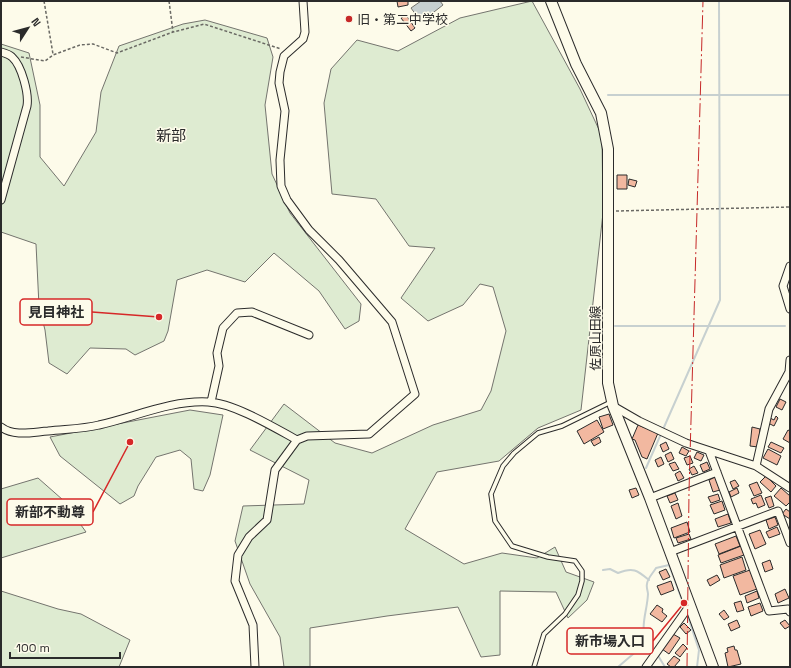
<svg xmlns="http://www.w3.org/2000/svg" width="791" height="668" font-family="'Space Grotesk','Noto Sans JP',sans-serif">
  <rect width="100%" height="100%" fill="#fdfbea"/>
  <path fill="#deebd1" stroke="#74746e" d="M532 1 580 89 602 136 603 213 581 410 538 428 499 461 437 472 405 529 464 564 502 553 537 558 555 547 566 572 594 582 587 600 568 618 556 592 500 591V655L481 657 458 607 387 616 310 628V667H284L280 637 250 584 235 541 243 506 304 504 309 480 250 450 284 404 335 443 372 453 433 425 481 410 491 391 506 331 493 287 480 284 463 305 428 321 401 298 435 248 409 246 376 199 332 194 324 103 331 69 357 40 398 51 460 18Z
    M205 20 267 38 273 57 265 105 272 174 290 213 361 304 359 321 345 329 319 291 274 253 245 282 207 270 177 280 168 331 164 341 135 355 126 349 90 348 67 374 49 363 45 330 39 306 36 244 1 232V44L29 53 40 105V157L64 186 96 132 101 92 119 46 183 24Z
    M190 410 223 415 210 475 203 491 194 489 191 459 180 450 156 457 138 486 134 496 120 504 60 456 50 437Z
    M38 478 63 500 86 532 1 558V489Z
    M1 591 58 609 81 614 130 640 119 667H1Z"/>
  <path fill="#c7d0d0" stroke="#74746e" d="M421 1H440L443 5 421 22 411 8Z"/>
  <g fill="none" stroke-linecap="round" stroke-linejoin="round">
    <path stroke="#c7d0d0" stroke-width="2" d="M608 95H790
      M615 326H785
      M646 468 720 300 719 1
      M603 570 610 569 618 573C633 567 637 570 649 580
      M688 617 699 650 697 667
      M653 650C636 631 647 616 648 594 648 591 646 587 647 584 647 579 653 573 656 568L669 565 685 608
      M657 654 665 667
      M618 667 646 643"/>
  </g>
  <path fill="#f2b8a0" stroke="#2b2b2b" d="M397 1H408V5L398 7Z
    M406 15 415 28 411 31 401 18Z
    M617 175H627V189H617Z
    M629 179 637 181 635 187 628 185Z
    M780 399 786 402 782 410 776 407Z
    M609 414 613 425 603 429 599 417Z
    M776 416 778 418 774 426 768 423 770 418 774 420Z
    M597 420 604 432 584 444 577 431Z
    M638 425 658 433 647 459 642 457 635 440 632 439Z
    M752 427 760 429 758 447 750 446Z
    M788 430 790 431V443L783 439Z
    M599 437 601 442 594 446 591 441Z
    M666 442 669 449 663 452 660 445Z
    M771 442 784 448 781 453 768 447Z
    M682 447 689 451 686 456 679 453Z
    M768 449 781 456 777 465 763 458Z
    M671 452 674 459 668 462 665 455Z
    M697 452 704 455 701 461 694 458Z
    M690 456 693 463 687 465 684 458Z
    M661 457 664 464 658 467 655 460Z
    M675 462 679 469 673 471 669 464Z
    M707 462 710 469 703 472 700 465Z
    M694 466 698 473 692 475 689 469Z
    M680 471 684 478 678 481 675 474Z
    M766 476 776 486 771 492 760 482Z
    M715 477 720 490 713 492 709 480Z
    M735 480 739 486 733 489 730 482Z
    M757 482 762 493 754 496 749 485Z
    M636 488 639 495 632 498 629 490Z
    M737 488 739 493 731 497 729 492Z
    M781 488 790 496V502L786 506 774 496Z
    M675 493 678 500 670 503 667 496Z
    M718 494 720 500 711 503 708 497Z
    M761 495 765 505 758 508 756 503 753 504 751 499Z
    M771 496 774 506 769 508 765 498Z
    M722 501 725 510 714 514 710 505Z
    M678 503 682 516 676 519 671 506Z
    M786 509 790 512V519L782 514Z
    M728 514 731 523 718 527 715 519Z
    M775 517 778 525 769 529 766 520Z
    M687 522 690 532 674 538 671 528Z
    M777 527 780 534 769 538 766 532Z
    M760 530 766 544 755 549 749 534Z
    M689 534 691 539 678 543 676 538Z
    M736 536 740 546 719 554 715 544Z
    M741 546 744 555 721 563 718 555Z
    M742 557 746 570 724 578 720 565Z
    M770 560 773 569 765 572 762 563Z
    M666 569 670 577 663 580 659 572Z
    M750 570 757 589 740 595 733 576Z
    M717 575 720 580 710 586 707 580Z
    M671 581 674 590 661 595 657 586Z
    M785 589 789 598 778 603 775 594Z
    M757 591 759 598 747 603 745 596Z
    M741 601 744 610 737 612 734 603Z
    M760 603 763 611 751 616 748 607Z
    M657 605 663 609 662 612 667 616 662 622 650 614Z
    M724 610 729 617 724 620 719 614Z
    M737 620 740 627 731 631 728 624Z
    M785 620 790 626 785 629 780 623Z
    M684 623 691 630 686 634 680 627Z
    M673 634 680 638 669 654 662 649Z
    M683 644 687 648 680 657 675 653Z
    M734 646 735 650H737L741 664 728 667 725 653 728 652 727 648Z
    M674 656 680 660 674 667H671L667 664Z"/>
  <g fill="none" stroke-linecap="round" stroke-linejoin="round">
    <g stroke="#2b2b2b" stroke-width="5.5">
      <path id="service" d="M534 667 544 634 565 614 578 595 582 581V571L575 561 548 557 512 546 495 521 491 494 503 466 514 453 538 433 562 426 611 402"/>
    </g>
    <g stroke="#2b2b2b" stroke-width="9">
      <path id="minor" d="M1 52C5 53 10 55 12 57 22 66 29 94 27 106L1 200
        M790 266 783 286 790 309
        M211 402 219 366 217 353 223 328 237 313 252 312 309 335
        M613 406 639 421 686 443 756 466 790 488
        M1 427C14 437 33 432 48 431 65 429 83 429 99 425 135 417 171 400 208 402 234 403 275 428 297 440
        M709 451 769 611 788 609 790 612
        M756 466 769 409 789 372 790 360
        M650 498 717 472
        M670 552 778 511 790 543
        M255 667 253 625 235 581 238 555 249 537 267 520 275 470 297 440 307 436 369 434 415 394 392 322 339 260 309 230 287 200 281 186 280 160 285 111 279 83 280 72 284 56 303 39 305 32 303 1
        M646 667 690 605"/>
    </g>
    <g stroke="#2b2b2b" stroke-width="12">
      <path id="primary" d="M551 1 576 64 601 113 608 149V383L613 406 650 498 713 667"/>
    </g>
    <path stroke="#6a6964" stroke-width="1.5" stroke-dasharray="3 2" stroke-linecap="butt" d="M44 1 53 54
      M169 1 173 32
      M21 57 45 61 53 55 80 45 93 44 117 53 173 32 204 24 281 49
      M616 211 790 207"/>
    <use href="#service" stroke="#fdfbea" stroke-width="3.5"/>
    <use href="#minor" stroke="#fdfbea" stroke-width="7"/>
    <use href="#primary" stroke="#fdfbea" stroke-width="10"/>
    <path stroke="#c62828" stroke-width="1" stroke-dasharray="14 3 2 3" stroke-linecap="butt" d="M687 667 689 491 703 1"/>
  </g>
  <circle fill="#c62828" stroke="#fdfbea" stroke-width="1.5" cx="349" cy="19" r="4"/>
  <g text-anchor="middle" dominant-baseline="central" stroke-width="3" stroke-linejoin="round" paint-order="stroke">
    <g font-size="13" fill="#2b2b2b" stroke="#fdfbea" text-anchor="start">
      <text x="357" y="19">旧・第二中学校</text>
    </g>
    <g font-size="13" fill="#2b2b2b" stroke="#fdfbea">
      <text transform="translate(595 338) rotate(-90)">佐原山田線</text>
    </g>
    <g font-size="15" fill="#2b2b2b" stroke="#fdfbea">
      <text x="171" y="135">新部</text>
    </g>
  </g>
  <path fill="none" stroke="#d62828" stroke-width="1.5" d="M159 317L92 312M130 442L93 512M684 603L653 641"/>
  <g fill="#d62828" stroke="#fdfbea" stroke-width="1.5">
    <circle cx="159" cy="317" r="4"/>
    <circle cx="130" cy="442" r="4"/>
    <circle cx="684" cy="603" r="4"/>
  </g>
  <g fill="#fdfbea" stroke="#d62828" stroke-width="1.5">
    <rect x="20" y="299" width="72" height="26" rx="4"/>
    <rect x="7" y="499" width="86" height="26" rx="4"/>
    <rect x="567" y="628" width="86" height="26" rx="4"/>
  </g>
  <g font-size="14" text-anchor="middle" font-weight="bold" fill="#2b2b2b">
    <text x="56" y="317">見目神社</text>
    <text x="50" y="517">新部不動尊</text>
    <text x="610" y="646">新市場入口</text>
  </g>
  <rect width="791" height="668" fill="none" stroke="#2b2b2b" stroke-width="4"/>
  <g transform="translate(28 28) rotate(54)" stroke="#fdfbea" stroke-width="3" paint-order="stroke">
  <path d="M0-3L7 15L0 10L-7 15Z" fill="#2b2b2b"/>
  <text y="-6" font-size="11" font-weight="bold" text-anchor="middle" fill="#2b2b2b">N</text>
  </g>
  <path d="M10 652v6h110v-6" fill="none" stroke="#2b2b2b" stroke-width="2"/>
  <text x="16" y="652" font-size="12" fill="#2b2b2b" stroke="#fdfbea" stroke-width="3" paint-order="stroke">100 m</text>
</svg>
